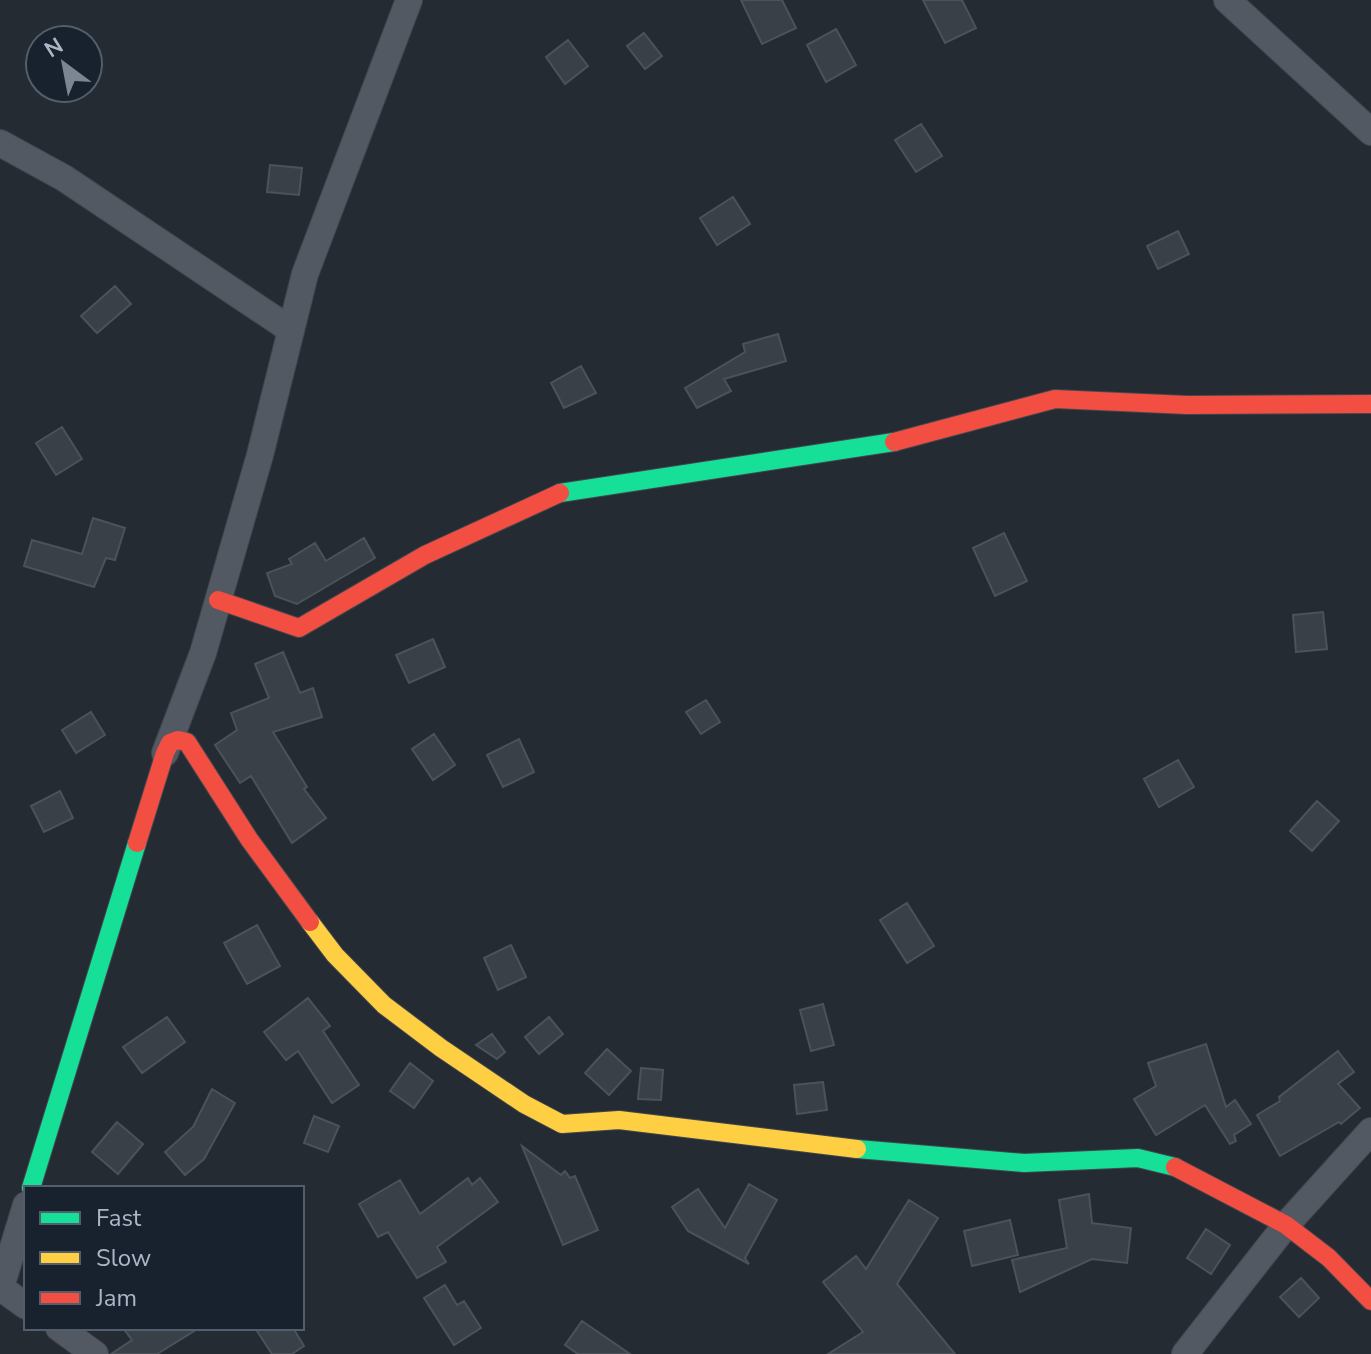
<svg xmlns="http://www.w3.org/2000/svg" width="1371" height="1354" font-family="'Nunito Sans',sans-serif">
  <rect width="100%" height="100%" fill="#242b33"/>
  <path fill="#394047" stroke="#4b525c" stroke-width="2" d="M741 0H782L796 28 762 44Z
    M923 0H962L976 28 945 43Z
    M836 29 856 65 826 82 807 45Z
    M644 33 662 56 645 69 627 46Z
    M568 40 588 66 565 84 546 57Z
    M921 124 942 156 916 172 895 140Z
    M270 165 302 168 299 195 267 192Z
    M733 197 750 224 717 245 700 218Z
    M1178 231 1189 254 1158 269 1147 246Z
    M115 286 131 304 97 333 81 316Z
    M778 334 786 361 724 379 731 391 697 408 685 388 745 352 743 344Z
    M581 366 596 393 564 408 551 383Z
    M62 427 82 459 56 475 36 443Z
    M93 518 125 528 115 560 106 558 94 587 24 566 32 540 82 554Z
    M1004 533 1027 581 995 596 973 548Z
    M364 538 375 558 297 604 275 596 267 573 292 564 289 559 315 543 326 561Z
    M1323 612 1327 649 1296 652 1293 615Z
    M433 639 445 667 409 683 396 655Z
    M283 652 300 693 313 688 322 717 273 732 307 787 304 789 326 818 292 843 251 776 240 783 215 745 237 730 231 713 269 698 255 664Z
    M706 700 720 722 701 734 686 712Z
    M91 712 105 735 76 753 62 730Z
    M434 734 455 765 433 780 412 749Z
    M519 739 534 772 503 787 487 755Z
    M1178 760 1194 787 1159 807 1144 779Z
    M60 791 73 818 44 832 31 806Z
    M1317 801 1339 821 1312 851 1290 831Z
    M907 903 934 946 907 963 880 920Z
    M257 925 280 966 247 984 224 943Z
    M511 945 526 977 498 990 484 958Z
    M308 998 330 1026 323 1031 359 1085 332 1103 298 1051 286 1060 264 1032Z
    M823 1004 834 1045 811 1051 800 1010Z
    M167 1017 185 1042 142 1073 123 1047Z
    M549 1017 563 1034 539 1054 525 1037Z
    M492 1034 505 1052 497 1059 476 1045Z
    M1206 1044 1226 1107 1235 1100 1251 1124 1234 1135 1236 1141 1230 1144 1205 1105 1156 1135 1134 1099 1156 1086 1148 1063Z
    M607 1049 631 1071 609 1095 585 1073Z
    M1338 1051 1354 1072 1338 1084 1360 1108 1341 1124 1339 1122 1280 1156 1257 1115 1280 1101 1279 1097Z
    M410 1063 433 1081 414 1108 390 1091Z
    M641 1068 663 1070 661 1100 638 1099Z
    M823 1082 827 1110 797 1114 794 1085Z
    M212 1089 235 1103 204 1159 185 1175 165 1152 193 1127Z
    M314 1116 339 1126 328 1152 304 1143Z
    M117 1122 143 1144 118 1174 92 1152Z
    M522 1146 561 1175 565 1171 570 1178 575 1176 598 1230 563 1245Z
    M468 1178 472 1185 480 1178 498 1202 437 1247 446 1262 417 1278 388 1232 378 1237 359 1204 400 1180 420 1214Z
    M749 1184 777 1200 745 1258 749 1264 688 1231 672 1207 698 1189 725 1228Z
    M1089 1194 1092 1223 1131 1228 1127 1263 1092 1259 1020 1292 1012 1260 1067 1248 1059 1200Z
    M909 1200 938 1218 897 1284 955 1354H828L863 1332 823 1282 856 1256 866 1269Z
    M1010 1220 1018 1255 972 1266 964 1231Z
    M1206 1229 1230 1245 1211 1274 1187 1258Z
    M1301 1278 1319 1298 1299 1317 1280 1297Z
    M445 1285 457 1305 464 1301 481 1328 454 1345 424 1298Z
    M582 1321 630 1354H578L565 1345Z
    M123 1328H199L157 1354H111L132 1340Z
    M255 1328H293L304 1346 292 1354H272Z"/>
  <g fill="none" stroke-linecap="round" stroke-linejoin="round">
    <g stroke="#42474e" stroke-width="28">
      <path id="street" d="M1227 0 1371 132
        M0 143 64 178 291 330
        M165 753 203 653 260 455 305 274 409 0
        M1 1288 26 1306
        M0 1290 26 1205
        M59 1328 95 1354
        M1185 1354 1286 1225 1371 1131"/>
    </g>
    <g stroke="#42474e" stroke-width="20">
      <path id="fast" d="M560 493 894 442
        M857 1149 1024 1163 1138 1158 1175 1167
        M31 1188 137 843"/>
    </g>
    <g stroke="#42474e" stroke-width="20">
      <path id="slow" d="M310 922 335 955 384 1005 441 1048 524 1104 562 1124 619 1120 857 1149"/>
    </g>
    <g stroke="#42474e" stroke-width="20">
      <path id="jam" d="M894 442 1055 399 1187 405 1371 404
        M218 600 299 628 425 555 560 493
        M137 843 165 753 170 743 178 740 187 742 249 839 310 922
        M1175 1167 1286 1225 1329 1258 1371 1301"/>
    </g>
    <use href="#street" stroke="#535962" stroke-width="26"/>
    <use href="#fast" stroke="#16e098" stroke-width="18"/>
    <use href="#slow" stroke="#ffcf43" stroke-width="18"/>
    <use href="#jam" stroke="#f24e42" stroke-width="18"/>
  </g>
  <rect x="24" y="1186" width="280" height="144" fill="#17222e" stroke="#525e6b" stroke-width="2"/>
  <rect x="40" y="1212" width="40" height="12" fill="#16e098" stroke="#525e6b" stroke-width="2"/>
  <text x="96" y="1226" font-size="24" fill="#abb7c7">Fast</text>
  <rect x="40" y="1252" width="40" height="12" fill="#ffcf43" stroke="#525e6b" stroke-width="2"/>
  <text x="96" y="1266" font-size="24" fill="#abb7c7">Slow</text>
  <rect x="40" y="1292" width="40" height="12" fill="#f24e42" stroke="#525e6b" stroke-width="2"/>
  <text x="96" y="1306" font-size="24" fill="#abb7c7">Jam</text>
  <g transform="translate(64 64) rotate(328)"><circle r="38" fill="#17222e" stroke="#525e6b" stroke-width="2"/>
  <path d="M0-6L14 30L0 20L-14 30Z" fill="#7c8693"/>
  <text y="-12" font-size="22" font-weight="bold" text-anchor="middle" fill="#abb7c7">N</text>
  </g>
</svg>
